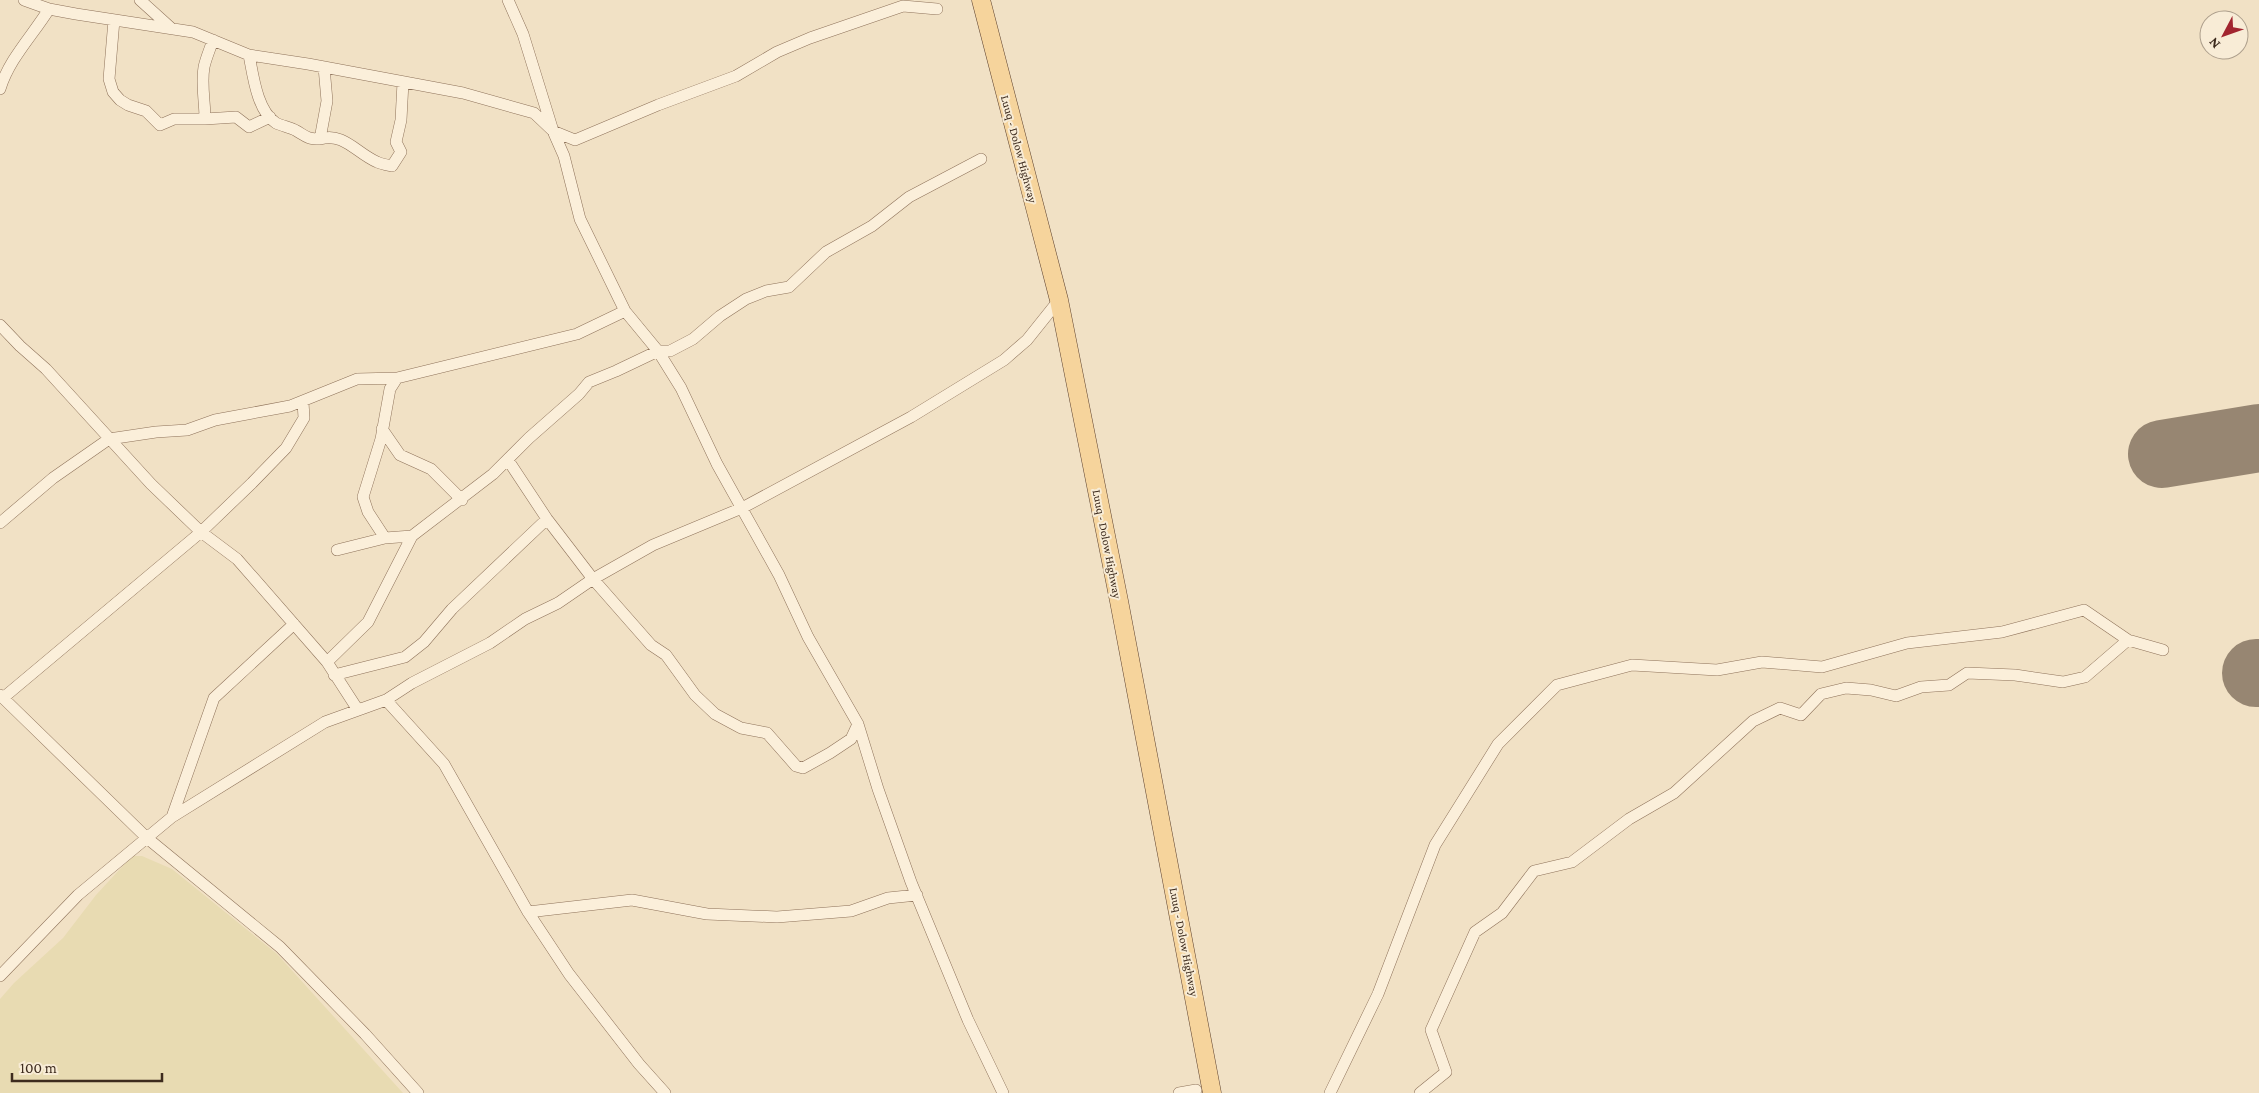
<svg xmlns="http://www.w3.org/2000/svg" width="2259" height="1093" font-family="'Crimson Pro',serif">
  <rect width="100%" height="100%" fill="#f1e1c5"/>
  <path fill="#e8dbb2" d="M132 856H142L172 869 277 954 403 1093H0V999L14 983 63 938 96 895Z"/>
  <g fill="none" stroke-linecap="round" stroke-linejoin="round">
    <path stroke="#978672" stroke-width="68" d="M2162 454 2259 438
      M2256 673H2259"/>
    <g stroke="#8e725a" stroke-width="12">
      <path id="street" d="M24 0 49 9 76 14 193 32 249 55 308 64 463 93 534 113 553 131 575 140 658 105 736 76 777 52 810 38 903 6 937 9
        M140 0 171 28
        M508 0 523 34 553 131 564 156 580 219 625 311 658 351 681 388 717 464 779 575 808 637 858 724 878 789 911 882 968 1020 1003 1093
        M114 20 109 79 113 92 120 100 128 105 146 111 160 125 174 119H205
        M213 40C210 49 206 58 204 67 201 84 205 102 205 119L236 117 249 127 270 117
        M249 55C253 75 257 111 276 123 282 126 289 127 295 130 306 136 306 139 320 139L327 101 324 67
        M0 89C9 59 33 35 49 9
        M320 139C344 132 356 153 377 162 381 164 387 165 392 166L401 152 396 142 401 120 403 82
        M0 325 20 346 46 369 151 484 201 532 237 559 327 662 358 710
        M382 429 400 455 431 469 462 500
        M508 460 547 519 593 579 651 645 666 655 695 695 715 714 741 728 767 733 796 766 803 768 830 753 851 739 858 724
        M0 523 53 478 109 439 156 432 187 430 215 420 290 406 357 379 397 378 577 334 625 311
        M385 538 368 512 363 497 381 439 390 389 397 378
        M337 550 385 538 412 536
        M327 662 368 622 412 536 493 474 529 438 579 394 589 382 616 371 658 351H670L693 339 720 316 746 299 766 291 789 287 826 252 872 226 909 197 981 159
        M334 675 405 657 424 642 452 609 547 519
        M0 695 147 838 280 947 365 1034 418 1093
        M3 698 201 532 252 483 286 448 304 418 303 402
        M386 700 444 764 528 912 569 974 639 1064 665 1093
        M172 817 214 698 294 624
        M528 912 632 900 707 914 777 917 851 911 888 898 917 895
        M0 976 78 895 172 817 325 722 386 700 412 683 490 643 525 619 558 603 593 579 653 545 742 508 911 417 1004 360 1027 340 1059 300
        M1179 1093 1196 1090
        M1330 1093 1378 994 1435 845 1498 744 1557 685 1632 665 1717 670 1762 662 1822 667 1907 643 2002 632 2084 610 2128 640 2163 650
        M1420 1093 1446 1072 1431 1030 1475 932 1502 913 1534 871 1572 862 1629 819 1674 793 1753 721 1780 708 1801 715 1821 694 1846 688 1871 690 1896 696 1921 687 1949 685 1967 673 2015 675 2063 682 2085 677 2128 640"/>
    </g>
    <g stroke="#5c402e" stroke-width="19">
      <path id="primary" d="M981 0 1059 300 1119 601 1212 1093"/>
    </g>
    <use href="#street" stroke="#fbefda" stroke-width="11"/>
    <use href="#primary" stroke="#f6d49c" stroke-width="18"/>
  </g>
  <g text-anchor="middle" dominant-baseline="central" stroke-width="4" stroke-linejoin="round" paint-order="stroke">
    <g font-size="12" fill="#3d2b1e" stroke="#f8ecd6">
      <text transform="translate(1019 149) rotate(75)">Luuq - Dolow Highway</text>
      <text transform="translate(1107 544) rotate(79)">Luuq - Dolow Highway</text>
      <text transform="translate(1184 942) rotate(79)">Luuq - Dolow Highway</text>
    </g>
  </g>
  <g transform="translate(2224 35) rotate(229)"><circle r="24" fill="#f8ecd6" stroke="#ad9f8c"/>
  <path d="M0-4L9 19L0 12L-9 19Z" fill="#a2252f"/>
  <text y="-8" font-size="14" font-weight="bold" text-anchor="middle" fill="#3d2b1e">N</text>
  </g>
  <path d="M12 1073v8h150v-8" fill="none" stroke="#3d2b1e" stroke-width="2.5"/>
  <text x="20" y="1073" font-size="15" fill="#3d2b1e" stroke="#f8ecd6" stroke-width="4" paint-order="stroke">100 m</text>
</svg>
